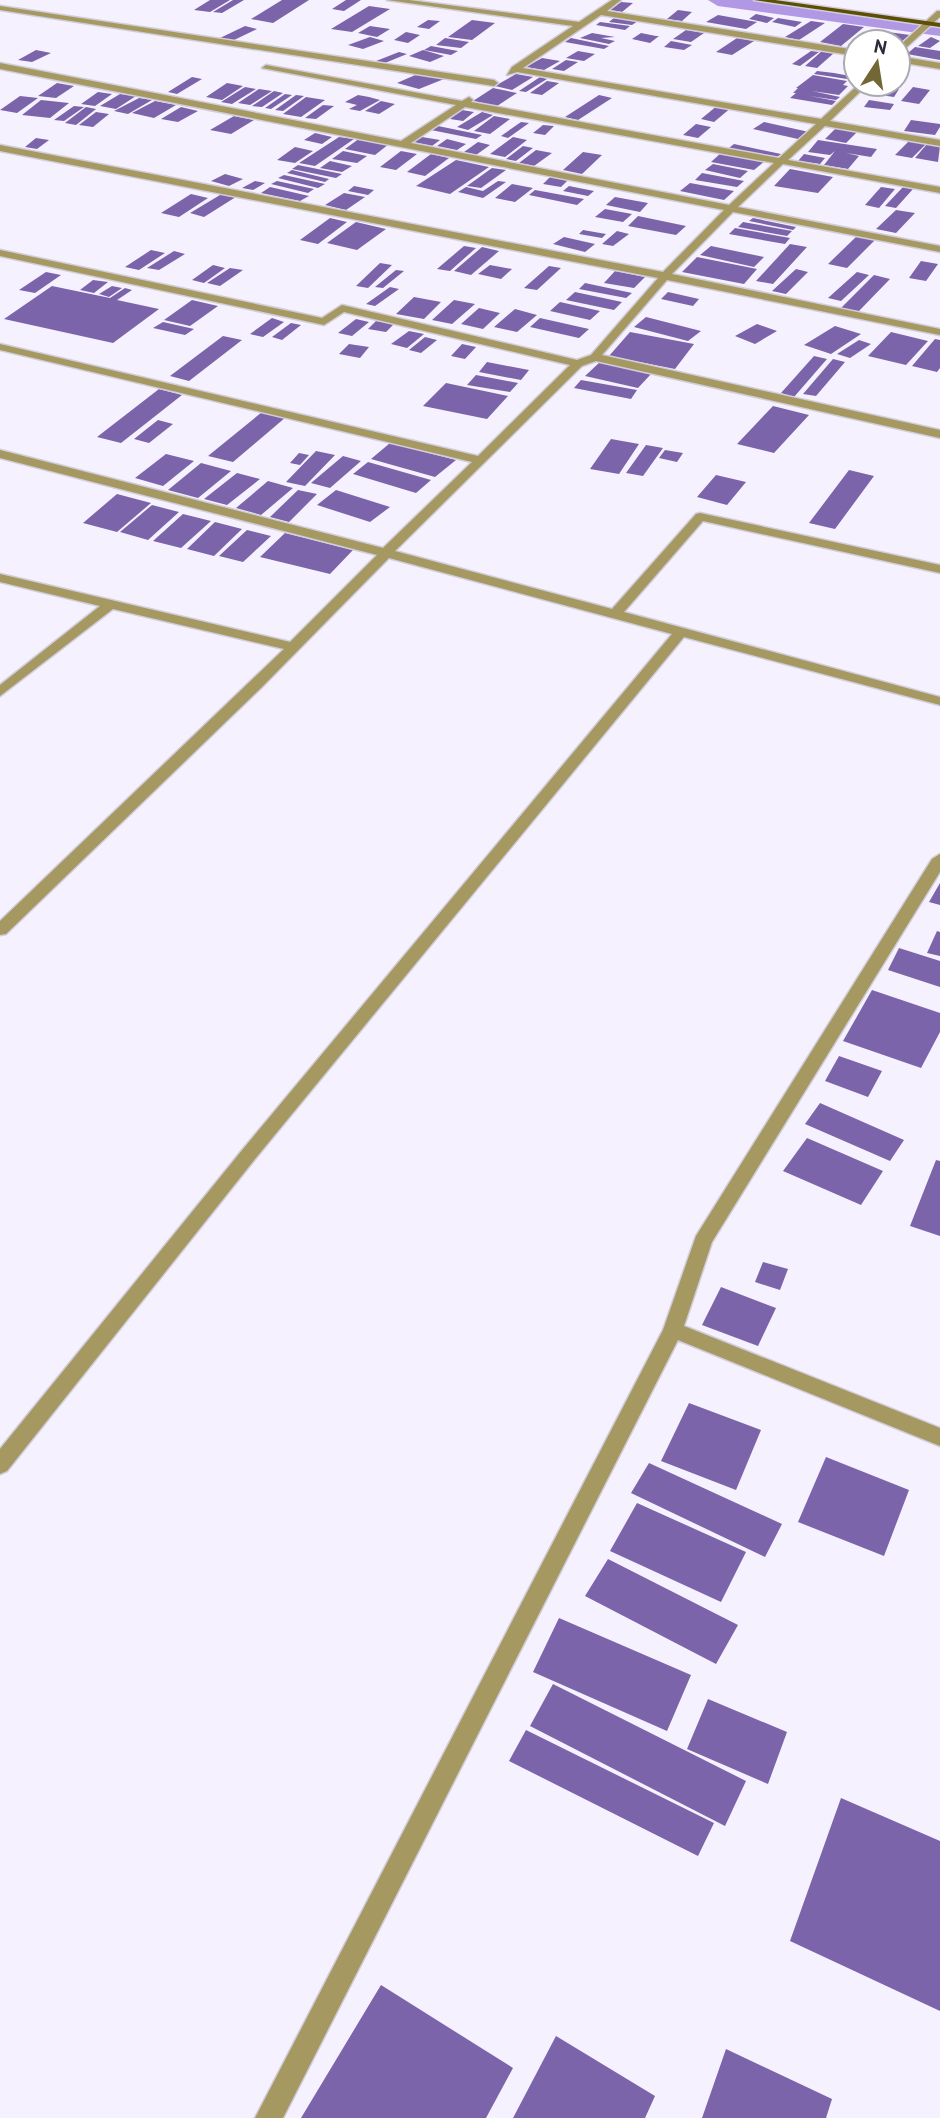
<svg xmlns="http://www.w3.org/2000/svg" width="940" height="2118" font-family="'PT Sans',sans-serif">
  <rect width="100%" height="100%" fill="#f5f1ff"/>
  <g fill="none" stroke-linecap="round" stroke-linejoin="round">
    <path fill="#b198e4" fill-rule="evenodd" d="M708 0H761L940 24V36L718 6Z"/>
  </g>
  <path fill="#7c64aa" d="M210 0H230L210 12 194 10Z
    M233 0H244L222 13 213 12Z
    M282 0H309L273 23 251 19Z
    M346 0H361L344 11 332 9Z
    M621 2 633 3 622 12 610 10Z
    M369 6 390 9 352 32 331 29Z
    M678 10 692 12 682 21 667 19Z
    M756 14 774 18 767 23 749 19Z
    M718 15 757 22 746 29 706 22Z
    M615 17 638 21 632 25 609 22Z
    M778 18 802 22 795 27 772 22Z
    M428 20 440 21 429 29 417 27Z
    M472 20 495 23 472 40 448 37Z
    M811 21 825 23 799 40 785 37Z
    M600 22 630 26 625 30 596 25Z
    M843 24 864 27 841 46 820 42Z
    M245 26 257 29 232 41 220 38Z
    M370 26 390 29 377 37 358 33Z
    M686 30 704 33 691 42 673 39Z
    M406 32 420 35 408 43 394 40Z
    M888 32 910 35 901 42 879 39Z
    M592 33 615 37 601 38 615 41 609 44 580 38Z
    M641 33 656 36H659L650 43 632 39Z
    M860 35 876 38 871 42H856V47L848 45Z
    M370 37 384 41 363 49 348 45Z
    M931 37 940 41 930 48 918 46Z
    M445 38 469 42 461 48 436 45Z
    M571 38 609 46 604 49 565 42Z
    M737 38 754 41 732 55 716 52Z
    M671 41 692 45 684 50 664 47Z
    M431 46 458 51 451 55 424 50Z
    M915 47 940 51V60L907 54Z
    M36 50 51 53 32 62 18 60Z
    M423 50 444 56 430 62 409 56Z
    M578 51 595 54 584 61 566 58Z
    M811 51 819 52 800 66 792 64Z
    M822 51 834 53 817 68 805 66Z
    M399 52 407 54 380 65 371 63Z
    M542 58 560 61 544 70 526 67Z
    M566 60 578 62 564 71 552 69Z
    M817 71 834 73 850 76 847 79 814 74Z
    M422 72 444 79 419 89 397 83Z
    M516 74 533 77 512 90 495 86Z
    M813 75 847 81 843 85 848 86 839 95 812 91 840 97 836 100 810 96 836 101 832 105 790 98 796 93H793L798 88H796Z
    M192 77 202 79 177 94 168 92Z
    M540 77 547 79 526 92 519 91Z
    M547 81 559 83 542 95 530 93Z
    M57 83 74 86 56 98 38 96Z
    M227 83 243 86 222 100 206 97Z
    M873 85 899 89 894 97 867 93Z
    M245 87 256 89 232 104 221 102Z
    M913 87 930 90 919 104 901 101Z
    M493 88 517 93 497 106 473 101Z
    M259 89 272 91 250 105 238 103Z
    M274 91 283 93 262 107 252 106Z
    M98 92 112 94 95 106 81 104Z
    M120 94 136 96 116 109 100 106Z
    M285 94 292 95 271 109 265 108Z
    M296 95 304 96 283 111 275 110Z
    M358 95 369 97 380 100 360 111 349 109 357 105 345 102Z
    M599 95 612 98 578 120 565 117Z
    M20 96 38 98 17 113 0 110Z
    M306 97 325 100 301 117 283 114Z
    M139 98 152 100 128 114 114 111Z
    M41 100 69 103 50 118 22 115Z
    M869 100 894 104 890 110 864 107Z
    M155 101 176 105 154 118 132 113Z
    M381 101 395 104 379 114 365 111Z
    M323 105 334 106 316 119 305 118Z
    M718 105 732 107 714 122 701 119Z
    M74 106 84 107 64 121 54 120Z
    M86 107 96 109 76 125 65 123Z
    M181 107 198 111 178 122 161 119Z
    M462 110 474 112 463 121 450 119Z
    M96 112 109 114 93 127 79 125Z
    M482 112 493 115 468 130 457 127Z
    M234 116 254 120 231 134 210 130Z
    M494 116 510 119 490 134 474 131Z
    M911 120 940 124V127L935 135 904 131Z
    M521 122 529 123 508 138 501 136Z
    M764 122 809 132 798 139 753 129Z
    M696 124 711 127 698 138 683 135Z
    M543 125 554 126 545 135 533 133Z
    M438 126 482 135 476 139 431 130Z
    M836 128 857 132 846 143 825 139Z
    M315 133 332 137 322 144 304 140Z
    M339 137 354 139 315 166 299 163Z
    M422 137 440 140 432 146 413 142Z
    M513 137 527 140 505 157 490 154Z
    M36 138 49 140 37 149 25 147Z
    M360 138 389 144 375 155 345 149Z
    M447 139 466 144 457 150 437 146Z
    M818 140 877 149 871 157 846 153 859 156 848 169 824 165 835 151 830 155 808 152Z
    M909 141 926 144 912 158 895 155Z
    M478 142 490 145 476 155 464 152Z
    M734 144 781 154 777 157 729 148Z
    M927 144 940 146 938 162 915 158Z
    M523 146 533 148 516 161 506 159Z
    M295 147 313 151 295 163 277 160Z
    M536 150 552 153 534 166 519 163Z
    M343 151 367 156 357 163 332 159Z
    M401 151 417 154 396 170 380 167Z
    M583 152 602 155 582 174 563 170Z
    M722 152 765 161 754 170 711 162Z
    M431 154 449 158 425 176 407 172Z
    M804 154 825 158 820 164 798 161Z
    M456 160 489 167 450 194 416 186Z
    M330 161 352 166 342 172 320 168Z
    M713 164 748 171 740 178 705 170Z
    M298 165 342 174 336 178 292 169Z
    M492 168 506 170 481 188 467 186Z
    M790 169 833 177 818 193 774 186Z
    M292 170 329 179 325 182 287 173Z
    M702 173 744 181 737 187 695 180Z
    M225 174 243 179 229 186 211 181Z
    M284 175 325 184 318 188 278 178Z
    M552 175 570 178 561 187 543 184Z
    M255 181 265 183 253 190 242 188Z
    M277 181 314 189 308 193 271 184Z
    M498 181 506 182 483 198 458 192 466 187 483 191Z
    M690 183 734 191 724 200 680 191Z
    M512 184 533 188 515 202 495 198Z
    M354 186 374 190 368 195 348 191Z
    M569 186 594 191 588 196 563 191Z
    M270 187 309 196 300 201 261 193Z
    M881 187 895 189 879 208 865 205Z
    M903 187 913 189 896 208 885 206Z
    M535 190 584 199 577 205 529 195Z
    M225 192 239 195 204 217 190 213Z
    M344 193 365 197 346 210 325 205Z
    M191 194 208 198 179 217 161 213Z
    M615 197 648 203 640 212 606 205Z
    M605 209 632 214 623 222 595 217Z
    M896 210 915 213 896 233 876 229Z
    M638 216 686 226 676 235 628 226Z
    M330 218 347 222 318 244 300 240Z
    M753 218 796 227 793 230 749 221Z
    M356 222 386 229 357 250 327 243Z
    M743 222 792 231 787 236 738 227Z
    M735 228 790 238 785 244 729 234Z
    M583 230 606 234 602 238 579 234Z
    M617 231 629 234 613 246 602 244Z
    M858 235 876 239 847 268 828 264Z
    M564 237 595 244 585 252 553 244Z
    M790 244 807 247 773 284 756 281Z
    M464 246 476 248 450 271 437 269Z
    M711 246 764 257 754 267 700 255Z
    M482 247 499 251 471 275 454 271Z
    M151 250 165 253 139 270 125 267Z
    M174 251 185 254 159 270 147 268Z
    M697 257 757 269 744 284 682 272Z
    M921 261 938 264 926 281 909 278Z
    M380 263 392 265 368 288 356 286Z
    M213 265 225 268 204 283 192 280Z
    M490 265 512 269 501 279 478 274Z
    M549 266 561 268 537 290 524 288Z
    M230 268 243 270 220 286 207 283Z
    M796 269 808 272 786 294 772 291Z
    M396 270 404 271 383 288 375 287Z
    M615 271 645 277 634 288 604 283Z
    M46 272 61 275 35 293 19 290Z
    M857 272 869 275 841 301 828 298Z
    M874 275 890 279 858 312 841 308Z
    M93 280 108 282 94 293 80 290Z
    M585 283 632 293 626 298 579 289Z
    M52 286 110 298 125 288 132 290 117 300 159 309 113 343 4 319Z
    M112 286 122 288 109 297 99 294Z
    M390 287 399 289 375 306 366 304Z
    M575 292 622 302 614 310 566 300Z
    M668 292 699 299 693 306 661 299Z
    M414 297 441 302 424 319 396 314Z
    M192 300 218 306 190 326 164 320Z
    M454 300 475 304 452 324 432 320Z
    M560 302 600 311 590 320 550 311Z
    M479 308 500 313 483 329 461 324Z
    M515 309 537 315 517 332 494 327Z
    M646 317 701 331 688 341 634 327Z
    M272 318 284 322 263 337 250 334Z
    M540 318 589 329 579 338 530 327Z
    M356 319 369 322 352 336 338 333Z
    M376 321 394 324 386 332 368 329Z
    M163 322 194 329 185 335 153 328Z
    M291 323 301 325 282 340 272 337Z
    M757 324 777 331 755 344 735 336Z
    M835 326 861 334 831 354 804 345Z
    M409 331 424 334 407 348 391 344Z
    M630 332 694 344 675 369 609 356Z
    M891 332 928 341 906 365 868 356Z
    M223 336 242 340 189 381 170 376Z
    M425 337 437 340 421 353 409 350Z
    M935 339 940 340V368L937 372 912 366Z
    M859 340 871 344 850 358 837 354Z
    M349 344 369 347 360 358 339 354Z
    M462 344 476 347 465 359 451 356Z
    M814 356 827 359 794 397 781 393Z
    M833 359 845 362 816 396 803 394Z
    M487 362 529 370 521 380 479 372Z
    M600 362 652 373 638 388 585 376Z
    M476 375 518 383 510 392 467 385Z
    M581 380 637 390 631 399 574 388Z
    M446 383 508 396 487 419 423 406Z
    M159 389 182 395 121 443 97 437Z
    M773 406 809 415 774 453 737 444Z
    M262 412 286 417 233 462 208 456Z
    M158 420 173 424 149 443 134 439Z
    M611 439 639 444 619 474 590 469Z
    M390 443 456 460 435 477 371 459Z
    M646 445 663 448 643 476 626 473Z
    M665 450 683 453 677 462 659 458Z
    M316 451 335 455 305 486 286 482Z
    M299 453 309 455 300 465 290 463Z
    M166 454 194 461 163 486 135 478Z
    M343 456 361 461 330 488 311 483Z
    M368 462 431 480 416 493 353 474Z
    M201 463 231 471 198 498 168 490Z
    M849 470 874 476 835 529 809 523Z
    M237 473 260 479 227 505 204 499Z
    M716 475 746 482 727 505 697 497Z
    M268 481 293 488 261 515 236 508Z
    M298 490 317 494 289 522 270 517Z
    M336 490 390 507 370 522 317 505Z
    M117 494 151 503 117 532 83 523Z
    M152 505 179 512 148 540 120 532Z
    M183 514 211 521 181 548 153 541Z
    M215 522 242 529 214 556 187 549Z
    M247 530 271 536 243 562 219 556Z
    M285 533 353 550 330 574 260 557Z
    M940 883V905L929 902Z
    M937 931 940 932V956L927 953Z
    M899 948 940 961V987L888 970Z
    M872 990 940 1013V1032L921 1068 843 1041Z
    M839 1056 882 1071 868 1097 825 1081Z
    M820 1103 904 1140 890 1161 805 1124Z
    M807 1138 883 1171 861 1205 783 1171Z
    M936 1160 940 1161V1236L910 1226Z
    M763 1262 788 1269 780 1290 755 1282Z
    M721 1287 776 1308 758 1346 702 1325Z
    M689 1403 761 1430 736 1490 661 1461Z
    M826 1457 909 1490 884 1556 798 1522Z
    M649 1463 782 1524 765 1557 631 1493Z
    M637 1503 746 1552 721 1602 610 1551Z
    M608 1559 738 1625 716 1664 585 1596Z
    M559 1618 691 1675 667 1731 533 1672Z
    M553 1684 746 1781 725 1826 530 1726Z
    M708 1699 787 1732 768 1784 687 1749Z
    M526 1730 714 1823 698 1856 509 1761Z
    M841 1798 940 1841V2011L790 1941Z
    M381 1985 513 2068 486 2118H301Z
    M556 2036 655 2096 645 2118H513Z
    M726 2049 832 2099 826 2118H702Z"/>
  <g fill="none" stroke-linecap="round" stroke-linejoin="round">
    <g stroke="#d1cddb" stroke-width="3">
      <path id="minor" d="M387 0H409L579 22 612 0H621L607 11 856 50V56L601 15 523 68 821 119 859 84H868L830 121 940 140V146L825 126 788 160 940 187V193L783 164 738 207 940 246V252L733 212 672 274 940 329V335L667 280 602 355 940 430V438L596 361 582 366 395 551 612 609 696 514 700 513 940 565V573L703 521 624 612 940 697V705L684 637 255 1159 7 1471 0 1474V1449L243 1149 672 634 389 558 262 687 6 934 0 935V921L284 649 113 609 0 696V685L100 606 0 582V574L290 642 377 555 0 458V450L383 548 472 462 0 350V344L478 456 570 365 344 312 324 325 0 256V250L322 318 342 305 577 360 591 355 658 278 0 151V145L663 272 724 210 0 69V63L401 141 456 105 262 68 266 65 462 101 469 97 473 100 471 102 779 158 816 124 517 72 507 75 512 67 573 26ZM465 107 774 163 729 205 411 143Z
        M0 6 494 80 498 83 494 86 0 10Z
        M937 11H940V17L898 55V47Z
        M898 56 940 63V69L898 62Z
        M940 854V872L712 1242 684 1326 940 1428V1446L678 1340 283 2118H255L663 1330 696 1236 932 859Z"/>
    </g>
    <g stroke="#d1cddb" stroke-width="3">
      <path id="major" d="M754 0H775L940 23V27Z"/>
    </g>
    <use href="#minor" fill="#a59961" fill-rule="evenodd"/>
    <use href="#major" fill="#5c4e03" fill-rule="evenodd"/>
  </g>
  <g transform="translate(877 63) rotate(12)"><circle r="33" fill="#ffffff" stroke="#abaaaf" stroke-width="2"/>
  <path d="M0-5L12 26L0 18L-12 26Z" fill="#736835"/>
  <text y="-10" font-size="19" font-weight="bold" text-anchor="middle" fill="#2d2a36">N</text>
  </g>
</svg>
